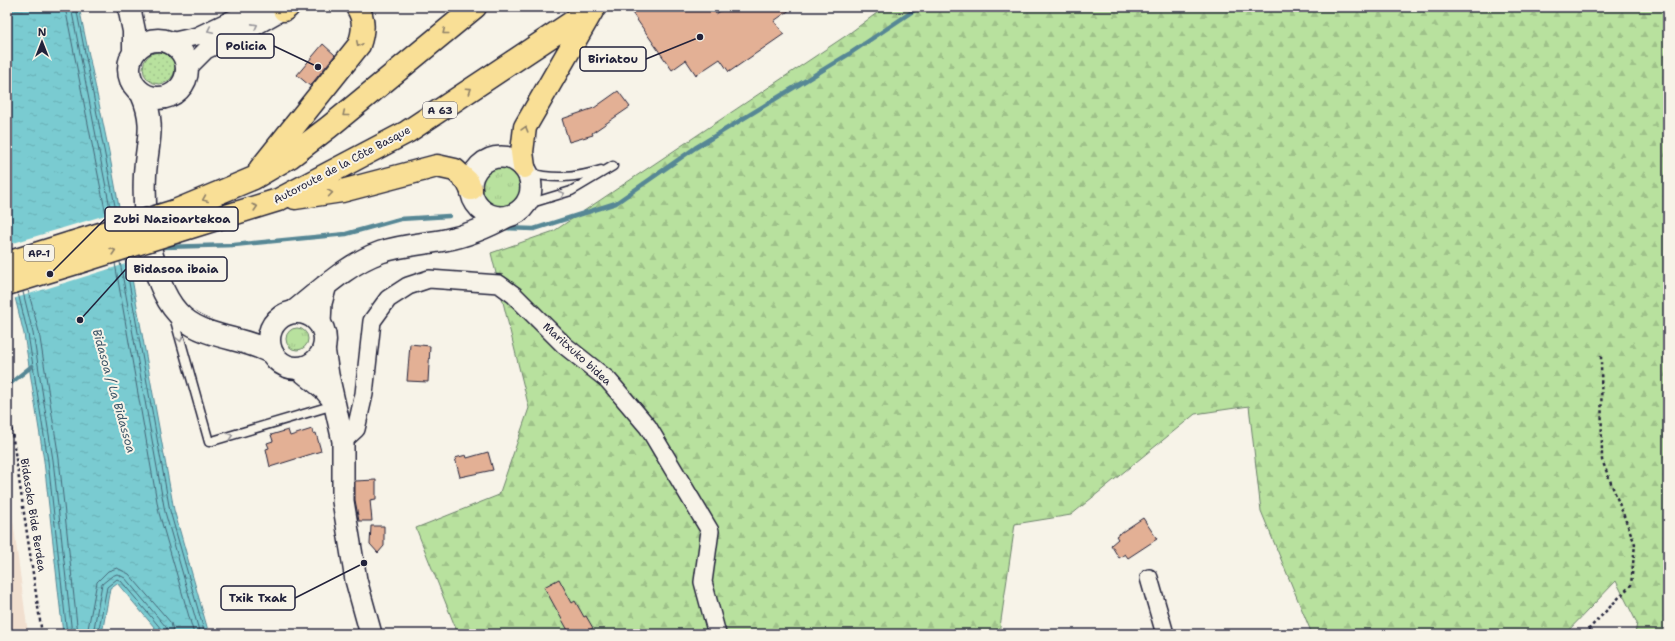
<svg xmlns="http://www.w3.org/2000/svg" width="1675" height="641" font-family="'Shantell Sans',sans-serif">
  <defs>
    <pattern id="grass-tufts" width="24" height="20" patternUnits="userSpaceOnUse"><rect width="24" height="20" fill="#b8e19e"/><path d="M3 7l-1-3M5 7V3M7 7l1-3M15 17l-1-3M17 17v-4M19 17l1-3" fill="none" stroke="#9ec189"/></pattern>
    <pattern id="forest-firs" width="22" height="20" patternUnits="userSpaceOnUse"><rect width="22" height="20" fill="#b8e19e"/><path d="M5 1l3.5 6h-7zM16 11l3.5 6h-7z" fill="#9ec189"/></pattern>
    <pattern id="garden-dots" width="8" height="8" patternUnits="userSpaceOnUse"><rect width="8" height="8" fill="#b8e19e"/><path d="M2 2h.1M6 6h.1" fill="none" stroke="#9ec189" stroke-width="1.8" stroke-linecap="round"/></pattern>
    <pattern id="water-ripples" width="26" height="14" patternUnits="userSpaceOnUse"><rect width="26" height="14" fill="#7acbd1"/><path d="M2 4q2-2 4 0t4 0M15 11q2-2 4 0t4 0" fill="none" stroke="#69aeb4"/></pattern>
  </defs>
  <rect width="100%" height="100%" fill="#f7f3e8"/>
  <filter id="ink" filterUnits="userSpaceOnUse"><feTurbulence type="fractalNoise" baseFrequency=".025" numOctaves="2"/><feDisplacementMap in="SourceGraphic" scale="8" xChannelSelector="R" yChannelSelector="G"/><feConvolveMatrix kernelMatrix="1 2 1 2 8 2 1 2 1" color-interpolation-filters="sRGB"/></filter>
  <g filter="url(#ink)">
    <path fill="#f1dfcf" d="M7 475 28 634H7Z"/>
    <path fill="url(#grass-tufts)" stroke="#6d826c" d="M481 188a21 21 0 1 1 42 0a21 21 0 1 1-42 0Z
      M286 339a11 11 0 1 1 22 0a11 11 0 1 1-22 0Z"/>
    <path fill="url(#forest-firs)" stroke="#6d826c" d="M885 7H1668V634H1635L1637 623 1616 581 1565 634H1312L1261 511 1249 406 1195 414 1071 515 1015 524 999 634H458L416 528 499 495 529 408 491 253 554 231 847 35Z"/>
    <path fill="url(#garden-dots)" stroke="#6d826c" d="M143 68a16 16 0 1 1 32 0a16 16 0 1 1-32 0Z"/>
    <path fill="url(#water-ripples)" stroke="#578795" d="M7 7H79L109 152 174 510 209 634H160L117 583 110 588 102 634H63L44 461 24 334 7 265Z"/>
    <path fill="#f7f3e8" d="M122 210 132 262 13 299 7 273V245Z"/>
    <g fill="none" stroke-linecap="round" stroke-linejoin="round">
      <path stroke="#456677" stroke-width="1" d="M65 7 107 220
        M71 7 112 218
        M76 7 117 216
        M125 260 170 511 205 634
        M120 262 165 512 200 634
        M115 263 159 513 194 634
        M28 290 39 332 59 459 78 634
        M23 292 33 333 53 460 72 634
        M18 293 28 334 48 461 67 634
        M87 634 97 582 108 571 117 568 129 574 171 623 174 634
        M93 634 102 584 112 576 117 574 125 578 166 627 168 634
        M98 634 107 587 117 579 121 581 162 630 163 634"/>
      <path stroke="#578795" stroke-width="4.5" d="M503 228 534 229 616 203 695 148 849 54 919 7
        M164 247 234 245 346 234 400 219 449 216
        M7 386 32 366"/>
    </g>
    <path fill="#e3b095" stroke="#22223b" d="M628 7H711L716 14 726 7H794L774 21 784 34 729 72 720 59 696 75 686 60 672 70Z
      M323 44 335 55 310 86 297 75Z
      M618 91 630 107 592 133 593 135 569 142 562 119 594 108Z
      M410 344 430 346 428 382 407 381Z
      M312 429 313 434 316 433 321 451 270 467 266 449 269 448 267 443 273 441 271 435 288 430 290 436Z
      M488 452 493 470 460 477 455 458 466 455 467 458Z
      M376 480V499L370 500 372 521H359L355 500V481Z
      M1143 518 1157 539 1128 558 1125 554 1119 558 1111 545 1118 539 1116 536Z
      M371 526H384V546L378 553 370 544Z
      M559 579 572 603 575 601 584 617 586 616 593 628 582 634H570L544 587Z"/>
    <g fill="none" stroke-linecap="round" stroke-linejoin="round">
      <g stroke="#22223b" stroke-width="11">
        <path id="service" d="M527 172C553 180 575 178 601 170
          M525 205 571 191 613 166
          M174 317 209 442 334 405"/>
      </g>
      <g stroke="#22223b" stroke-width="20">
        <path id="minor" d="M170 42 197 36 258 7
          M188 68 206 50 254 27 284 10 286 7
          M343 441 356 429 364 394 372 321 388 299 408 286 429 279 499 284 514 295 564 345 608 380 648 427 710 531 703 582 717 634
          M1149 578 1165 634"/>
      </g>
      <g stroke="#22223b" stroke-width="24">
        <path id="tertiary" d="M471 187a30 30 0 1 1 60 0a30 30 0 1 1-60 0Z
          M293 312C321 290 347 264 381 252 402 245 424 244 445 240 467 236 488 227 508 216
          M320 323 321 303 326 285
          M324 348 328 375 343 441V501L356 580 371 634
          M298 368 324 389 333 400"/>
      </g>
      <g stroke="#22223b" stroke-width="25">
        <path id="secondary" d="M129 7 134 31V52
          M129 69a29 29 0 1 1 58 0a29 29 0 1 1-58 0Z
          M142 94C156 125 147 142 145 174 143 214 150 290 183 318 208 339 244 337 272 353
          M269 340a28 28 0 1 1 56 0a28 28 0 1 1-56 0Z"/>
      </g>
      <g stroke="#22223b" stroke-width="25">
        <path id="motorway" d="M284 10 288 7
          M524 167 522 152 525 127 592 11
          M260 169 359 45C364 31 365 19 357 7
          M295 198 342 191 437 166 455 170 467 181 471 189
          M175 211 254 178 290 157 329 127 475 7
          M178 231 278 200 407 132 595 7
          M7 263 71 243
          M7 284 76 263"/>
      </g>
      <path stroke="#22223b" stroke-width="2.5" stroke-dasharray="3 3" stroke-linecap="butt" d="M7 399 42 634
        M1584 634 1631 585 1635 544 1602 460 1601 354"/>
      <use href="#service" stroke="#f7f3e8" stroke-width="8"/>
      <use href="#minor" stroke="#f7f3e8" stroke-width="17"/>
      <use href="#tertiary" stroke="#f7f3e8" stroke-width="21"/>
      <use href="#secondary" stroke="#f7f3e8" stroke-width="22"/>
      <use href="#motorway" stroke="#f9df96" stroke-width="22"/>
      <g stroke="#22223b" stroke-width="25" stroke-linecap="butt">
        <path id="motorway-bridge" d="M71 243 175 211
          M76 263 178 231"/>
      </g>
      <use href="#motorway-bridge" stroke="#f9df96" stroke-width="22"/>
    </g>
    <defs><path id="oneway-chevron" d="M-2-3.5L2.5 0L-2 3.5" fill="none" stroke-width="1.6" stroke-linecap="round" stroke-linejoin="round"/></defs>
    <g stroke="#97959a">
      <use href="#oneway-chevron" transform="translate(255 26) rotate(-28)"/>
      <use href="#oneway-chevron" transform="translate(210 30) rotate(155)"/>
      <use href="#oneway-chevron" transform="translate(562 194) rotate(-20)"/>
      <use href="#oneway-chevron" transform="translate(180 339) rotate(75)"/>
      <use href="#oneway-chevron" transform="translate(230 436) rotate(-17)"/>
    </g>
    <g stroke="#8e8068">
      <use href="#oneway-chevron" transform="translate(445 32) rotate(141)"/>
      <use href="#oneway-chevron" transform="translate(359 44) rotate(116)"/>
      <use href="#oneway-chevron" transform="translate(469 90) rotate(-34)"/>
      <use href="#oneway-chevron" transform="translate(345 114) rotate(141)"/>
      <use href="#oneway-chevron" transform="translate(525 129) rotate(-74)"/>
      <use href="#oneway-chevron" transform="translate(330 193) rotate(-8)"/>
      <use href="#oneway-chevron" transform="translate(205 199) rotate(157)"/>
      <use href="#oneway-chevron" transform="translate(255 207) rotate(-17)"/>
      <use href="#oneway-chevron" transform="translate(113 251) rotate(-17)"/>
    </g>
  </g>
  <g text-anchor="middle" dominant-baseline="central" stroke-width="4" stroke-linejoin="round" paint-order="stroke">
    <g fill="#f7f3e8" stroke="#62616f" stroke-width="1">
      <rect x="423" y="102" width="34" height="16" rx="3"/>
      <rect x="24" y="245" width="30" height="16" rx="3"/>
    </g>
    <g font-size="10" font-weight="bold" fill="#22223b">
      <text x="440" y="110">A 63</text>
      <text x="39" y="253">AP-1</text>
    </g>
    <g font-size="11" fill="#22223b" stroke="#f7f3e8">
      <text transform="translate(342 165) rotate(-28)">Autoroute de la Côte Basque</text>
      <text transform="translate(577 354) rotate(42)">Maritxuko bidea</text>
      <text transform="translate(33 515) rotate(81)">Bidasoko Bide Berdea</text>
    </g>
    <g font-size="12" font-style="italic" fill="#3c5568" stroke="#f7f3e8">
      <text transform="translate(114 391) rotate(74)">Bidasoa / La Bidassoa</text>
    </g>
  </g>
  <path fill="none" stroke="#22223b" stroke-width="1.5" d="M318 67L274 46M700 37L646 59M50 274L105 219M80 320L126 269M364 563L295 598"/>
  <g fill="#22223b" stroke="#f7f3e8" stroke-width="1.5">
    <circle cx="318" cy="67" r="4"/>
    <circle cx="700" cy="37" r="4"/>
    <circle cx="50" cy="274" r="4"/>
    <circle cx="80" cy="320" r="4"/>
    <circle cx="364" cy="563" r="4"/>
  </g>
  <g fill="#f7f3e8" stroke="#22223b" stroke-width="1.5">
    <rect x="217" y="34" width="57" height="24" rx="4"/>
    <rect x="580" y="47" width="66" height="24" rx="4"/>
    <rect x="105" y="207" width="133" height="24" rx="4"/>
    <rect x="126" y="257" width="101" height="24" rx="4"/>
    <rect x="221" y="586" width="74" height="24" rx="4"/>
  </g>
  <g font-size="12" text-anchor="middle" font-weight="bold" fill="#22223b">
    <text x="246" y="50">Policia</text>
    <text x="613" y="63">Biriatou</text>
    <text x="172" y="223">Zubi Nazioartekoa</text>
    <text x="176" y="273">Bidasoa ibaia</text>
    <text x="258" y="602">Txik Txak</text>
  </g>
  <rect width="1675" height="641" fill="none" stroke="#f7f3e8" stroke-width="24"/>
  <rect x="12" y="12" width="1651" height="617" fill="none" stroke="#22223b" stroke-width="1.5" filter="url(#ink)"/>
  <g transform="translate(42 42)" stroke="#f7f3e8" stroke-width="3" paint-order="stroke">
  <path d="M0-3L7 15L0 10L-7 15Z" fill="#22223b"/>
  <text y="-6" font-size="11" font-weight="bold" text-anchor="middle" fill="#22223b">N</text>
  </g>
</svg>
